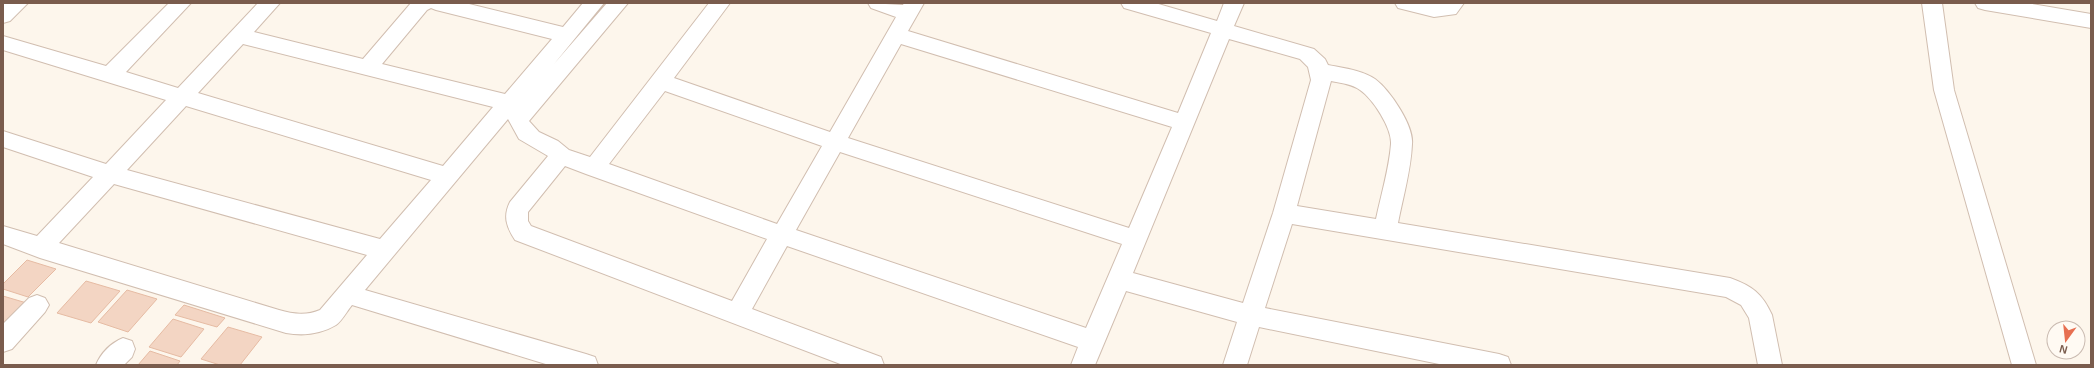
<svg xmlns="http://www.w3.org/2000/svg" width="2094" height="368" font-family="Helvetica,sans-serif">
  <rect width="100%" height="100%" fill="#fdf6ec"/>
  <path fill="#f3d5c3" stroke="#e6bba3" d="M27 260 56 269 28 297 3 289V284Z
    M86 281 120 291 91 323 57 313Z
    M127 290 157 299 128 332 98 322Z
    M3 296 30 304 3 332Z
    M184 305 225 318 217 327 175 315Z
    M173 319 204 329 181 357 149 347Z
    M228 327 262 337 240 365H220L201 359Z
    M150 351 180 361 177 365H138Z"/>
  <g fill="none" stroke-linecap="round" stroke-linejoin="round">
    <g stroke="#d1beb0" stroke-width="2">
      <path id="minor" d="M5 3H28L10 21 3 23V5Z
        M169 3H191L126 72 178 88 258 3H280L254 32 363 59 411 3H465L563 27 583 3H604L554 64 607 3H628L529 121 539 132 558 141 569 150 590 157 709 3H730L674 78 830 132 896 17 871 8 868 3 903 5 904 3H924L908 31 1178 113 1211 33 1124 8 1121 3H1155L1217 21 1224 3H1244L1234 26 1314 49 1325 59 1328 65C1343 68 1362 70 1375 79 1390 90 1414 126 1412 144 1411 170 1403 197 1398 223L1730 278C1752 286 1762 293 1772 315L1782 365H1758L1749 318 1741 305 1726 297 1292 224 1265 308 1499 354 1508 357 1511 365H1444L1259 327 1247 365H1223L1237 322 1126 291 1095 365H1071L1078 347 787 246 752 309 881 357 884 365H843L515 240C506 226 503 216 510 202L548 156 519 139 508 119 365 290 586 354 595 357 598 365H549L352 305C347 311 342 321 336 325 321 334 303 336 286 333L40 258 3 244V226L37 236 93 177 3 147V131L106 164 166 100 3 50V36L106 66ZM431 8 436 10 552 39 505 94 382 64 427 10ZM1229 39 1300 59 1308 67 1311 80 1273 213 1243 303 1133 273ZM243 44 493 107 443 166 198 93ZM901 44 1172 127 1129 228 848 138ZM1331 81C1341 83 1352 84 1360 90 1373 99 1392 128 1391 144 1389 169 1381 195 1376 219L1297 206ZM665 91 822 146 777 224 609 164ZM186 106 431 180 380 239 127 170ZM840 152 1122 244 1086 328 796 230ZM565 166 586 174 767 239 732 301 531 226 528 221V212ZM114 184 367 255 320 310C306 316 293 314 279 310L59 243Z
        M1395 3H1464L1456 14 1434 17 1398 8Z
        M1922 3H1942L1954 90 2036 365H2012L1934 90Z
        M1975 3H2026L2091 14V28L1985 10 1978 8Z
        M37 295 45 298 49 305 45 312 12 349 3 352V324L29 298Z
        M123 338 132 341 135 349 132 357 124 365H96C101 353 111 343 123 338Z"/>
    </g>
    <use href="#minor" fill="#fff" fill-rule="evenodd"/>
  </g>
  <rect width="2094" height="368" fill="none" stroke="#7a5c4d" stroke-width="8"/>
  <g transform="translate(2066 340) rotate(195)"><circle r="19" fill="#fffaf3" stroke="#cabbb1"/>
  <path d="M0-3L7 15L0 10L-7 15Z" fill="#e76f51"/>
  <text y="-6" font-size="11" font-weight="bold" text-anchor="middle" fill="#7a5c4d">N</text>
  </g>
</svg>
